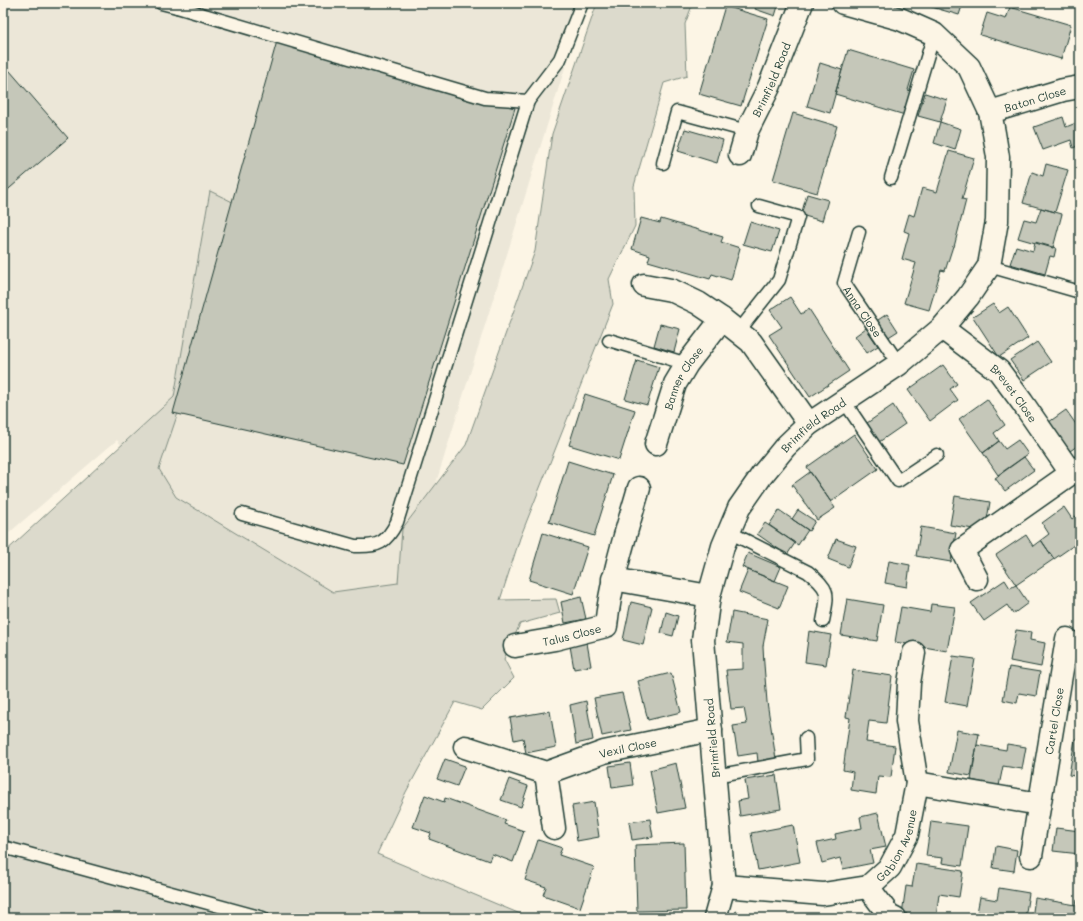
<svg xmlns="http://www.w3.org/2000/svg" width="1083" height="921" font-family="Mali,sans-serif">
  <rect width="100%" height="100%" fill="#fcf5e5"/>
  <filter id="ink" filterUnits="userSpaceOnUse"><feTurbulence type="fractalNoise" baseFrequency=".025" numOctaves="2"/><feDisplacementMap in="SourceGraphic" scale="8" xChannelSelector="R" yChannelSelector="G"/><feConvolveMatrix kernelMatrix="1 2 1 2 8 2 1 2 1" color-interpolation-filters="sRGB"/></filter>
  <g filter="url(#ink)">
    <path fill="#ece7d8" d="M3 3H585L400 599 342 607 171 508 117 440 3 538Z"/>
    <path fill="#dcdacc" stroke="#7e8c80" d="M597 3H693L685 24 687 76 664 83 634 186 635 226 609 279 613 304 520 538 500 600 556 599 560 613 520 624 504 659 514 678 482 710 455 702 406 792 377 854 530 918H3V554L174 397 210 191 247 209 159 469 176 497 333 592 398 583 402 529 466 445 535 251 552 134Z"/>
    <path fill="#c5c7b9" stroke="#1f3d34" d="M757 3H779L775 16 755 9Z
      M925 3H963L959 15 925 5Z
      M725 6 768 19 741 106 699 94Z
      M1010 7 1071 25 1061 59 980 35 987 13 1006 19Z
      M277 41 515 108 403 465 173 413Z
      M848 50 914 70 908 90 912 92 905 115 835 94Z
      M3 63 68 138 3 194Z
      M820 63 842 70 830 113 807 106Z
      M925 93 947 100 940 122 918 116Z
      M793 113 837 126 817 193 773 180Z
      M1063 117 1066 127 1076 123 1080 135V145L1073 148 1071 140 1043 150 1034 127Z
      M940 122 961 129 955 150 934 143Z
      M685 129 723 140 717 163 678 151Z
      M949 151 974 158 962 199 966 200 954 247 953 246 945 271 941 270 929 310 904 303 916 263 902 259 909 233 904 231 909 214 914 216 922 188 937 192Z
      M1046 164 1068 170 1055 212 1023 203 1032 172 1043 176Z
      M807 194 828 200 822 221 801 215Z
      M1041 208 1062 214 1053 248 1018 238 1024 219 1036 222Z
      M641 218 660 223 661 219 723 237 721 242 740 248 731 280 712 274 710 279 648 261 650 255 632 249Z
      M750 222 779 231 772 252 743 244Z
      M1035 242 1056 248 1054 257 1050 256 1045 274 1010 264 1016 246 1033 251Z
      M790 297 801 314 809 309 849 371 810 397 769 335 782 327 770 310Z
      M993 304 999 313 1008 307 1028 338 999 357 973 317Z
      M887 314 898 331 887 338 875 322Z
      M660 324 680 329 674 352 654 346Z
      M866 328 878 346 867 353 855 336Z
      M1037 342 1051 362 1024 380 1010 360Z
      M637 360 659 367 647 405 625 399Z
      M943 365 957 384 950 389 958 400 930 421 908 390Z
      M585 394 635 410 619 460 569 445Z
      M987 399 1005 425 994 433 999 441 983 453 959 419Z
      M893 405 905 424 879 442 867 423Z
      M1066 410 1080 430V444L1070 451 1049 422Z
      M854 434 878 469 831 502 807 467Z
      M1018 440 1028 454 998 475 983 453 999 441 1005 449Z
      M1024 457 1034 470 1005 491 995 478Z
      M568 461 613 475 594 536 549 522Z
      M810 472 835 508 817 520 792 485Z
      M955 496 990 502 985 531 950 525Z
      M1064 507 1072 519 1080 513V541L1054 559 1041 540 1049 534 1042 523Z
      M779 510 808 530 798 545 769 525Z
      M798 510 815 521 809 531 792 519Z
      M765 523 795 543 787 555 757 534Z
      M921 527 956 533 951 562 916 556Z
      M543 533 588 547 573 594 529 580Z
      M1026 535 1033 546 1041 540 1054 559 1016 585 996 555Z
      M836 539 856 546 848 567 828 559Z
      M748 553 781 567 775 581 742 567Z
      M889 561 910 565 907 587 885 583Z
      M748 570 788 586 779 608 739 592Z
      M1005 580 1010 588 1016 585 1028 603 1013 614 1007 605 984 621 971 603Z
      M581 597 586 619 565 623 561 602Z
      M847 599 883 605 877 641 841 635Z
      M631 602 652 607 643 645 623 640Z
      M931 604 955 607 947 651 895 642 901 607 930 612Z
      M666 612 678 616 673 636 661 633Z
      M732 612 768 619 763 646 764 664 767 702 776 759 758 762 757 753 738 756 733 726 747 724 744 708 731 709 726 670 743 669V644L727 642Z
      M1016 630 1031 632 1030 640 1045 643 1041 667 1010 661Z
      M809 631 831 635 826 665 805 662Z
      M587 643 591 666 574 669 570 646Z
      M953 656 975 659 967 706 945 702Z
      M1009 667 1040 672 1036 696 1019 693 1017 703 1003 700Z
      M853 670 892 676 886 723 869 721 866 742 895 746 891 777 878 776 876 794 851 790 853 772 843 770 850 718 846 717Z
      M671 673 681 712 648 720 638 681Z
      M622 693 631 730 602 736 594 698Z
      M586 701 593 740 576 744 570 705Z
      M550 711 556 747 526 753 523 738 514 740 510 718Z
      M957 730 979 734 971 776 949 772Z
      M1075 739H1080V777L1069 775Z
      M1007 744 1026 747 1022 769 1003 766 999 786 971 780 977 745 1006 750Z
      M445 759 465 766 457 786 437 779Z
      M630 763 633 785 612 788 609 766Z
      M676 763 685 808 658 813 650 770Z
      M776 775 781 809 740 816 738 801 748 799 745 780Z
      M509 779 528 786 521 807 501 800Z
      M425 795 444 802 445 798 506 820 504 824 524 831 513 862 492 854 489 861 429 839 431 833 413 827Z
      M594 802 599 837 577 841 572 806Z
      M878 813 886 847 870 850 873 863 843 869 840 858 822 863 817 843 836 839 835 834 862 828 860 817Z
      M650 819 653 837 632 840 629 822Z
      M931 821 968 826 962 866 942 863 943 858 926 856Z
      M793 825 800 862 758 870 751 833Z
      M1056 828 1080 831V854L1053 851Z
      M538 840 562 848 559 855 594 867 580 908 543 895 546 887 525 880Z
      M684 843 686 910 637 911 635 845Z
      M996 846 1017 850 1014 871 993 868Z
      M916 864 963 871 959 897 939 894 936 918H926L902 914 906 886 912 887Z
      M999 888 1029 893 1025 918H976L980 897 997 900Z
      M1035 898 1076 905 1077 900H1080V918H1032Z
      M736 911 755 918H734Z"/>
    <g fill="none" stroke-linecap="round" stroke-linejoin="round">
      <g stroke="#1f3d34" stroke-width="15">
        <g id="service">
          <path d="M161 3 177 7"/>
          <path d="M178 3 177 7 485 98 528 101 560 59 582 3"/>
          <path d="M663 163 677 112 747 131"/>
          <path d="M891 178 934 34"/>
          <path id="s1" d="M859 232 844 283 899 364"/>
          <path d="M989 266 1080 292"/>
          <path d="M738 332 779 280 798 217 759 206"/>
          <path d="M609 340 687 364"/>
          <path d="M844 401 898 481 937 455"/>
          <path d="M242 514 355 546C379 547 386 543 397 522L528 101"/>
          <path d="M729 532 808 572C831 590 828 594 823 621"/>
          <path d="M715 776 807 759 806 738"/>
          <path d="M3 847 263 918"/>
        </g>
      </g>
      <g stroke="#1f3d34" stroke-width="25">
        <g id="minor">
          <path id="s2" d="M990 112 1063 90 1080 87"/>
          <path id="s3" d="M740 155 747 131 769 87 802 3"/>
          <path d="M644 285 671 290 698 303 722 319 751 342 809 424"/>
          <path id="s4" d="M942 328 999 371 1022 402 1071 473"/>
          <path id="s5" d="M656 444 675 384 687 364 722 319"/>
          <path d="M613 579 709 596"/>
          <path d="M977 579 962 550 1080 467"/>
          <path id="s6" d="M515 646 555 639 606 626C611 578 626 533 639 488"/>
          <path id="s7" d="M465 747 546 773 604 752 711 730"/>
          <path d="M546 773 554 828"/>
          <path d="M917 783 1039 804"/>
          <path id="s8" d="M1031 856 1067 639"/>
          <path id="s9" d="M724 886 823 894 868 887 890 867 907 835 917 783 907 721 909 683 914 653"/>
          <path d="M868 887 889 915 895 918"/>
          <path id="s10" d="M715 918 724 886 703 640 709 596 723 546 739 508 762 475 785 447 809 424 899 364 942 328 968 297 989 266 997 221 998 157 994 133 990 112 969 67 934 34 900 19 843 3"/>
        </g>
      </g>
      <use href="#service" stroke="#fcf5e5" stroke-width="12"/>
      <use href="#minor" stroke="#fcf5e5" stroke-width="22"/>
    </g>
  </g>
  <g text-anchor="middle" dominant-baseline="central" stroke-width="3.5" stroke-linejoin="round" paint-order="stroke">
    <g font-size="11" fill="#1f3d34" stroke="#fcf5e5">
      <text stroke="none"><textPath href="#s3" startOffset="82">Brimfield Road</textPath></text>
      <text stroke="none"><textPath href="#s2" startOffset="47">Baton Close</textPath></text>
      <text stroke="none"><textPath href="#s1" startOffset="87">Anna Close</textPath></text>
      <text stroke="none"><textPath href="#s5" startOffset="72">Banner Close</textPath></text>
      <text stroke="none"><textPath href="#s4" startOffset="98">Brevet Close</textPath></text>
      <text stroke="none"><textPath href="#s10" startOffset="530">Brimfield Road</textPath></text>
      <text stroke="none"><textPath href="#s6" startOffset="58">Talus Close</textPath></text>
      <text stroke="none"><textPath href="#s8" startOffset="137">Cartel Close</textPath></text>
      <text transform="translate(712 738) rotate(-95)">Brimfield Road</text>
      <text stroke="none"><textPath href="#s7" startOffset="171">Vexil Close</textPath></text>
      <text stroke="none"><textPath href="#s9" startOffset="197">Gabion Avenue</textPath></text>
    </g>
  </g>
  <rect width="1083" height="921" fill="none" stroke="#fcf5e5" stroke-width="16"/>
  <rect x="8" y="8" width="1067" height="905" fill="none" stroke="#1f3d34" stroke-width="1.5" filter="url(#ink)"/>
</svg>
